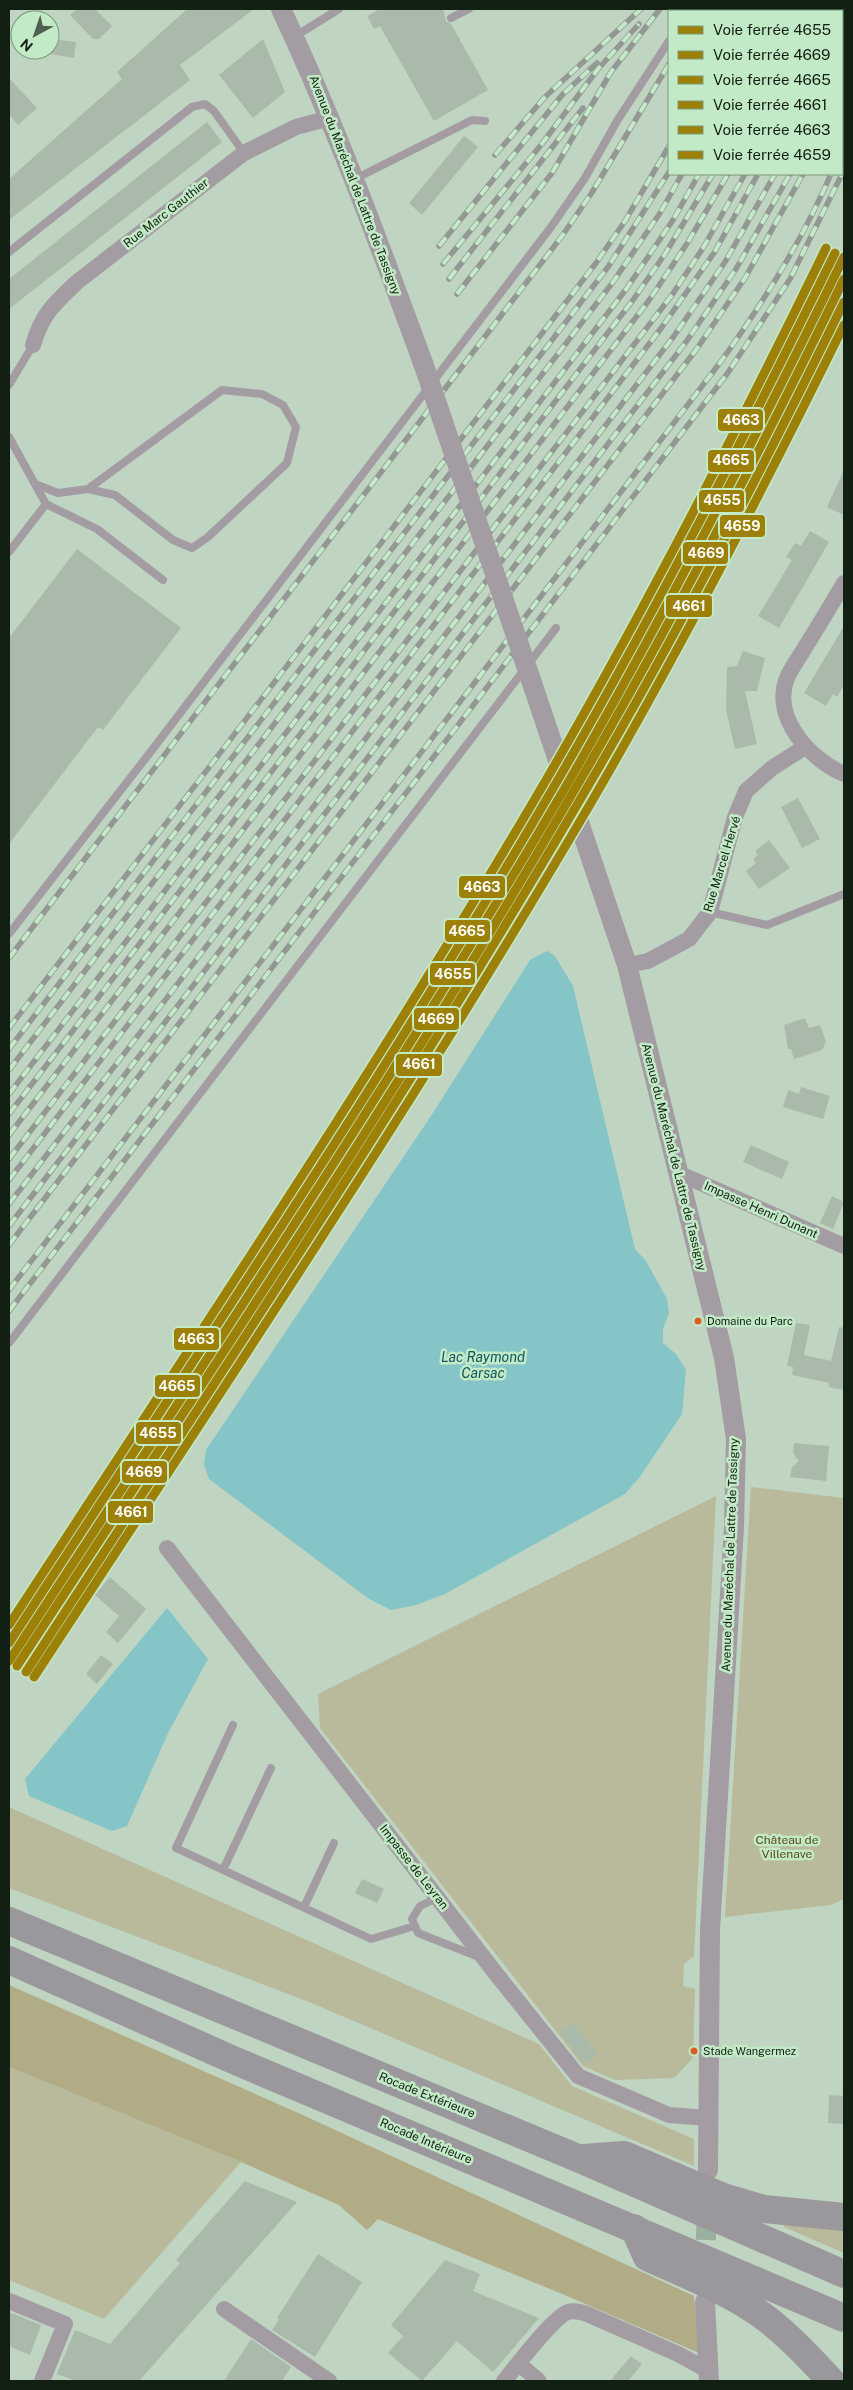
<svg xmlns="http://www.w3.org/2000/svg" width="853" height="2390" font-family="'Public Sans',sans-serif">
  <rect width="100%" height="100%" fill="#bfd4c1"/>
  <path fill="#b9ba9c" d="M751 1487 844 1498V1899L831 1905 725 1917Z
    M716 1496 694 1956 684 1964 683 1986 695 1989 693 2058 674 2078 615 2080 583 2066 320 1728 318 1694Z
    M9 1807 539 2044 572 2086 694 2139V2166L309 2002 9 1888Z
    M9 2067 241 2162 104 2319 9 2280Z
    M784 2222 844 2228V2253L784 2227Z"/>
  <path fill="#b1ac85" d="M9 1985 305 2116 694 2296 699 2353 560 2293 378 2219 367 2230 339 2205 241 2162 9 2067Z"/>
  <path fill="#86c5c7" d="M547 951 555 956 573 986 635 1249 646 1261 667 1299 669 1313 663 1329V1343L676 1354 686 1370 682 1414 639 1478 625 1494 445 1594 416 1605 391 1610 369 1599 209 1479 204 1465 206 1450 431 1116 530 960Z
    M167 1608 208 1659 169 1731 127 1826 112 1831 29 1796 25 1779Z"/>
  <path fill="#a9baaa" d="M77 9H95L112 26 99 39H93L70 15Z
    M187 9H254L180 65 190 80 9 220V179L122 79 117 72Z
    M380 9H443L446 21 451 24 488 90 434 121 380 26 374 29 367 16Z
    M50 39 76 42 74 58 50 54Z
    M263 39 285 92 253 118 219 75Z
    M9 78 37 108 18 125 9 114Z
    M207 122 222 142 9 309V279Z
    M464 136 478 147 422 215 409 203Z
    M844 470V515L827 507Z
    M810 531 829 542 779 628 758 616 792 560 786 557 795 543 801 546Z
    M77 549 181 628 103 730 98 727 9 844V638Z
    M844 626V685L837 697 833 694 826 706 804 693Z
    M743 651 765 658 757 691H745L757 744 735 749 726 710 727 667 737 666Z
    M798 798 820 839 802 848 781 807Z
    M769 840 790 868 759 889 746 871 756 863 753 859 758 855 755 851Z
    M805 1018 809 1028 820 1025 826 1042 822 1050 794 1059 791 1049H788L784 1025Z
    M801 1087 830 1096 823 1119 783 1107 788 1090 799 1094Z
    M751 1145 789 1162 782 1179 743 1162Z
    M832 1196 844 1202 833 1229 820 1223Z
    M796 1323 810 1325 804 1355 831 1361 839 1327 844 1328V1390L829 1387V1383L792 1375 793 1367 787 1366Z
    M794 1443 829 1446 826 1481 790 1477 792 1467 799 1461 793 1453Z
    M110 1577 146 1609 118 1643 106 1632 119 1616 95 1595Z
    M101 1655 113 1664 97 1684 86 1674Z
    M362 1879 384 1889 377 1903 355 1893Z
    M573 2022 598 2055 586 2064 560 2033Z
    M829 2095 844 2096V2124L828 2123Z
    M245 2181 297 2202 139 2381H76L57 2374 75 2330 110 2344 180 2263 176 2260Z
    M318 2254 362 2282 315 2357 272 2330 279 2319 277 2318Z
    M445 2260 480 2274 473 2291 539 2318 493 2372 457 2341 422 2381 388 2353 403 2336 391 2325Z
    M9 2312 41 2325 30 2355 9 2346Z
    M251 2339 291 2367 282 2381H224Z
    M631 2356 642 2364 628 2381H610Z"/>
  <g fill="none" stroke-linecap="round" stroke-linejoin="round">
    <path stroke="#9cb09e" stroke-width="20" stroke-dasharray="20 10" stroke-linecap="butt" d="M705 2270 707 2202"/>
    <path stroke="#a39ca3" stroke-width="8" d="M694 11 696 9
      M451 18 469 9
      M294 37 339 9
      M355 179 472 120 485 121
      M9 252 192 107 205 104 214 111 244 153
      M9 385 33 345
      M9 437 46 504 97 529 163 580
      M35 484 58 493 88 489 115 495 173 540 192 548 208 537 287 463 296 427 283 405 262 394 222 390 88 489
      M9 552 46 504
      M710 912 767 925 844 894
      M9 934 152 750 551 227 585 178 617 121 669 41
      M9 1343 556 628
      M233 1725 176 1848 371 1939 415 1926
      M223 1870 271 1768
      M437 1898 420 1906 412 1919 418 1933 479 1957
      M304 1907 334 1843"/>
    <path stroke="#a39ca3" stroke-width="16" d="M33 345C42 314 54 304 77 282L244 153 296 127 330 118
      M844 583C831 605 818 627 804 649 799 658 791 668 787 678 771 718 811 760 844 774
      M627 965 648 961 689 939 710 912 735 817 746 791 772 768 805 747
      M678 1173 844 1246
      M167 1548 497 1975 578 2076 669 2115 708 2118
      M9 2301 65 2324 42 2381
      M224 2309 329 2381
      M519 2364 539 2381
      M504 2381C516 2367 553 2317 568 2312 574 2310 581 2312 587 2314L678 2354 709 2371"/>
    <path stroke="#a39ca3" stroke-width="20" d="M281 9C335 124 379 243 423 363
      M531 680 627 965 724 1358 736 1439 734 1527 710 1930 708 2170
      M705 2302 709 2381"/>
    <path stroke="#9a989c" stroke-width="28" d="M9 1921 580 2159 844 2274
      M9 1960 231 2059 844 2318
      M584 2158 624 2155 723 2197 764 2209 844 2217
      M634 2228 647 2257C682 2273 718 2287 751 2308 779 2325 809 2357 831 2381"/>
    <g stroke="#949894" stroke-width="5.5">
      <path id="rail" d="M710 11 712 9
        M768 11 770 9
        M779 11 781 9
        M792 11 794 9
        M810 11 812 9
        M842 28 844 24
        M842 44 844 40
        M842 63 844 57
        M842 85 844 79
        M842 147 844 140
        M495 155 545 97 641 9
        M439 246 563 94 597 63
        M443 264 541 145 598 69 639 24
        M449 279 583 108
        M457 294 552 173 611 72 660 9
        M9 958 562 236 591 194 669 64
        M9 1028 596 263 625 221 669 146
        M9 1049 608 267 669 172
        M9 1070 613 282 660 213 682 174
        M9 1094 627 288 673 220 699 174
        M9 1114 633 300 665 254 713 174
        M9 1135 650 299 688 242 728 174
        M9 1159 672 295 703 248 745 174
        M9 1180 662 327 714 253 758 174
        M9 1204 674 336 725 262 775 174
        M9 1226 686 342 736 269 790 174
        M9 1245 696 350 745 278 803 174
        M9 1290 719 364C762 305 802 241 831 174
        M9 1311 727 374 790 279 844 170"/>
    </g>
    <use href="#rail" stroke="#c3eac6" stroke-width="4" stroke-dasharray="11" stroke-linecap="butt"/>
    <path stroke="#a39ca3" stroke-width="20" d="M423 363 531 680"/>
    <g stroke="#c3eac6" stroke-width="12">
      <path id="rail-1" d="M9 1661C198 1372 390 1086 565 788 665 615 756 437 844 257"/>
    </g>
    <g stroke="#c3eac6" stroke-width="12">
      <path id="rail-2" d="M17 1666C207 1376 401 1089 575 789 672 623 760 452 844 279"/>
    </g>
    <g stroke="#c3eac6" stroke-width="12">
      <path id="rail-3" d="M9 1643C195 1357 387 1074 559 778 658 607 748 430 835 253"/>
    </g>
    <g stroke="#c3eac6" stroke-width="12">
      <path id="rail-4" d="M26 1672C214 1383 407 1096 581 798 676 637 762 470 844 302"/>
    </g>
    <g stroke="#c3eac6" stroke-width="12">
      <path id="rail-5" d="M9 1625C192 1344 380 1065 549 775 648 604 739 427 826 248"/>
    </g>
    <g stroke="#c3eac6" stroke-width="12">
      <path id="rail-6" d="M34 1677C223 1388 417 1100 592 801 682 646 765 486 844 325"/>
    </g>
    <use href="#rail-1" stroke="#9d8106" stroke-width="9"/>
    <use href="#rail-2" stroke="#9d8106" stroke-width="9"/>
    <use href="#rail-3" stroke="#9d8106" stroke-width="9"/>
    <use href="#rail-4" stroke="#9d8106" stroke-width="9"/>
    <use href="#rail-5" stroke="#9d8106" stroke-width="9"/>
    <use href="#rail-6" stroke="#9d8106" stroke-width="9"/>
  </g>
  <g fill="#dc5e20" stroke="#c3eac6" stroke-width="2">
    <circle cx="698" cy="1321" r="4.5"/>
    <circle cx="694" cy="2051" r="4.5"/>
  </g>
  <g text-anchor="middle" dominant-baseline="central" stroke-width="5" stroke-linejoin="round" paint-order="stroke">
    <g font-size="11" fill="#122013" stroke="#c3eac6" text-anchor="start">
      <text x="707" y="1321">Domaine du Parc</text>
      <text x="703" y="2051">Stade Wangermez</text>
    </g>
    <g font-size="12" fill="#122013" stroke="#c3eac6">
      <text transform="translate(355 185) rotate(69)">Avenue du Maréchal de Lattre de Tassigny</text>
      <text transform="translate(166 213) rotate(-38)">Rue Marc Gauthier</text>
      <text transform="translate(722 864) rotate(-73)">Rue Marcel Hervé</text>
      <text transform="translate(674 1157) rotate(76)">Avenue du Maréchal de Lattre de Tassigny</text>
      <text transform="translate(761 1210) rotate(24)">Impasse Henri Dunant</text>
      <text transform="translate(730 1555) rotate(-88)">Avenue du Maréchal de Lattre de Tassigny</text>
      <text transform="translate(414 1867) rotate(52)">Impasse de Leyran</text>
      <text transform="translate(427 2095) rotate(22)">Rocade Extérieure</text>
      <text transform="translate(426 2141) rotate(23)">Rocade Intérieure</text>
    </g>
    <g font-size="12" fill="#5b491c" stroke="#c3eac6">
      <text x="787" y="1840">Château de<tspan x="787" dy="14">Villenave</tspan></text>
    </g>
    <g font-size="14" font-style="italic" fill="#10575f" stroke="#c3eac6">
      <text x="483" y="1357">Lac Raymond<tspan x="483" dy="16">Carsac</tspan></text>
    </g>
  </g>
  <g stroke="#c3eac6" stroke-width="2">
    <rect x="717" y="408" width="47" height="24" rx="5" fill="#9d8106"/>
    <rect x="707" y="449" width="48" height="24" rx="5" fill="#9d8106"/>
    <rect x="698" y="489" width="47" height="24" rx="5" fill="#9d8106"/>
    <rect x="719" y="514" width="47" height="24" rx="5" fill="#9d8106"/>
    <rect x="682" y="541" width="47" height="24" rx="5" fill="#9d8106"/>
    <rect x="665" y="594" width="48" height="24" rx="5" fill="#9d8106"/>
    <rect x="458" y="875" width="48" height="24" rx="5" fill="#9d8106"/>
    <rect x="444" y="919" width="47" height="24" rx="5" fill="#9d8106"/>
    <rect x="429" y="962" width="47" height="24" rx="5" fill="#9d8106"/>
    <rect x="413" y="1007" width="47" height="24" rx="5" fill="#9d8106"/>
    <rect x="395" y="1053" width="48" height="24" rx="5" fill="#9d8106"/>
    <rect x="173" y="1327" width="47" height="24" rx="5" fill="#9d8106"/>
    <rect x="154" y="1374" width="47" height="24" rx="5" fill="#9d8106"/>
    <rect x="135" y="1421" width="47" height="24" rx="5" fill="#9d8106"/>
    <rect x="121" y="1460" width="47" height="24" rx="5" fill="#9d8106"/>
    <rect x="107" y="1500" width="47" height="24" rx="5" fill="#9d8106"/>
  </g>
  <g font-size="14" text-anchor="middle" font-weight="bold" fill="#fff">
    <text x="741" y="425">4663</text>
    <text x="731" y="465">4665</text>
    <text x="722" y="505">4655</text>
    <text x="742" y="531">4659</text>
    <text x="706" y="558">4669</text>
    <text x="689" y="611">4661</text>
    <text x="482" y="892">4663</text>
    <text x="467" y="936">4665</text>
    <text x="453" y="979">4655</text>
    <text x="436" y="1024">4669</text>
    <text x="419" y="1069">4661</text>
    <text x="196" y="1344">4663</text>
    <text x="177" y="1391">4665</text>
    <text x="158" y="1438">4655</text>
    <text x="144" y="1477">4669</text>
    <text x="131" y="1517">4661</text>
  </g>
  <rect width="853" height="2390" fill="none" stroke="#122013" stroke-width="20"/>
  <rect x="668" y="10" width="175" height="165" fill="#c3eac6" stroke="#7c997e"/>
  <rect x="678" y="26" width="25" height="8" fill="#9d8106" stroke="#7c997e"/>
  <text x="713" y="35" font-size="15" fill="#122013">Voie ferrée 4655</text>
  <rect x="678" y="51" width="25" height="8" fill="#9d8106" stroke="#7c997e"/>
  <text x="713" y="60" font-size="15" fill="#122013">Voie ferrée 4669</text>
  <rect x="678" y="76" width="25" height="8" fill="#9d8106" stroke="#7c997e"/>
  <text x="713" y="85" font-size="15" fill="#122013">Voie ferrée 4665</text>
  <rect x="678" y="101" width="25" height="8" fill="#9d8106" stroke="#7c997e"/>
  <text x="713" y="110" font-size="15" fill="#122013">Voie ferrée 4661</text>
  <rect x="678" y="126" width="25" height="8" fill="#9d8106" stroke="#7c997e"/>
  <text x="713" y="135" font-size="15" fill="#122013">Voie ferrée 4663</text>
  <rect x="678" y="151" width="25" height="8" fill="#9d8106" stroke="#7c997e"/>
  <text x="713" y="160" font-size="15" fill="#122013">Voie ferrée 4659</text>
  <g transform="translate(35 35) rotate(220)"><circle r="24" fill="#c3eac6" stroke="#7c997e"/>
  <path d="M0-4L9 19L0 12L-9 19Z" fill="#4f5f50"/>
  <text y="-8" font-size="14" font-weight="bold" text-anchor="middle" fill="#122013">N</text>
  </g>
</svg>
